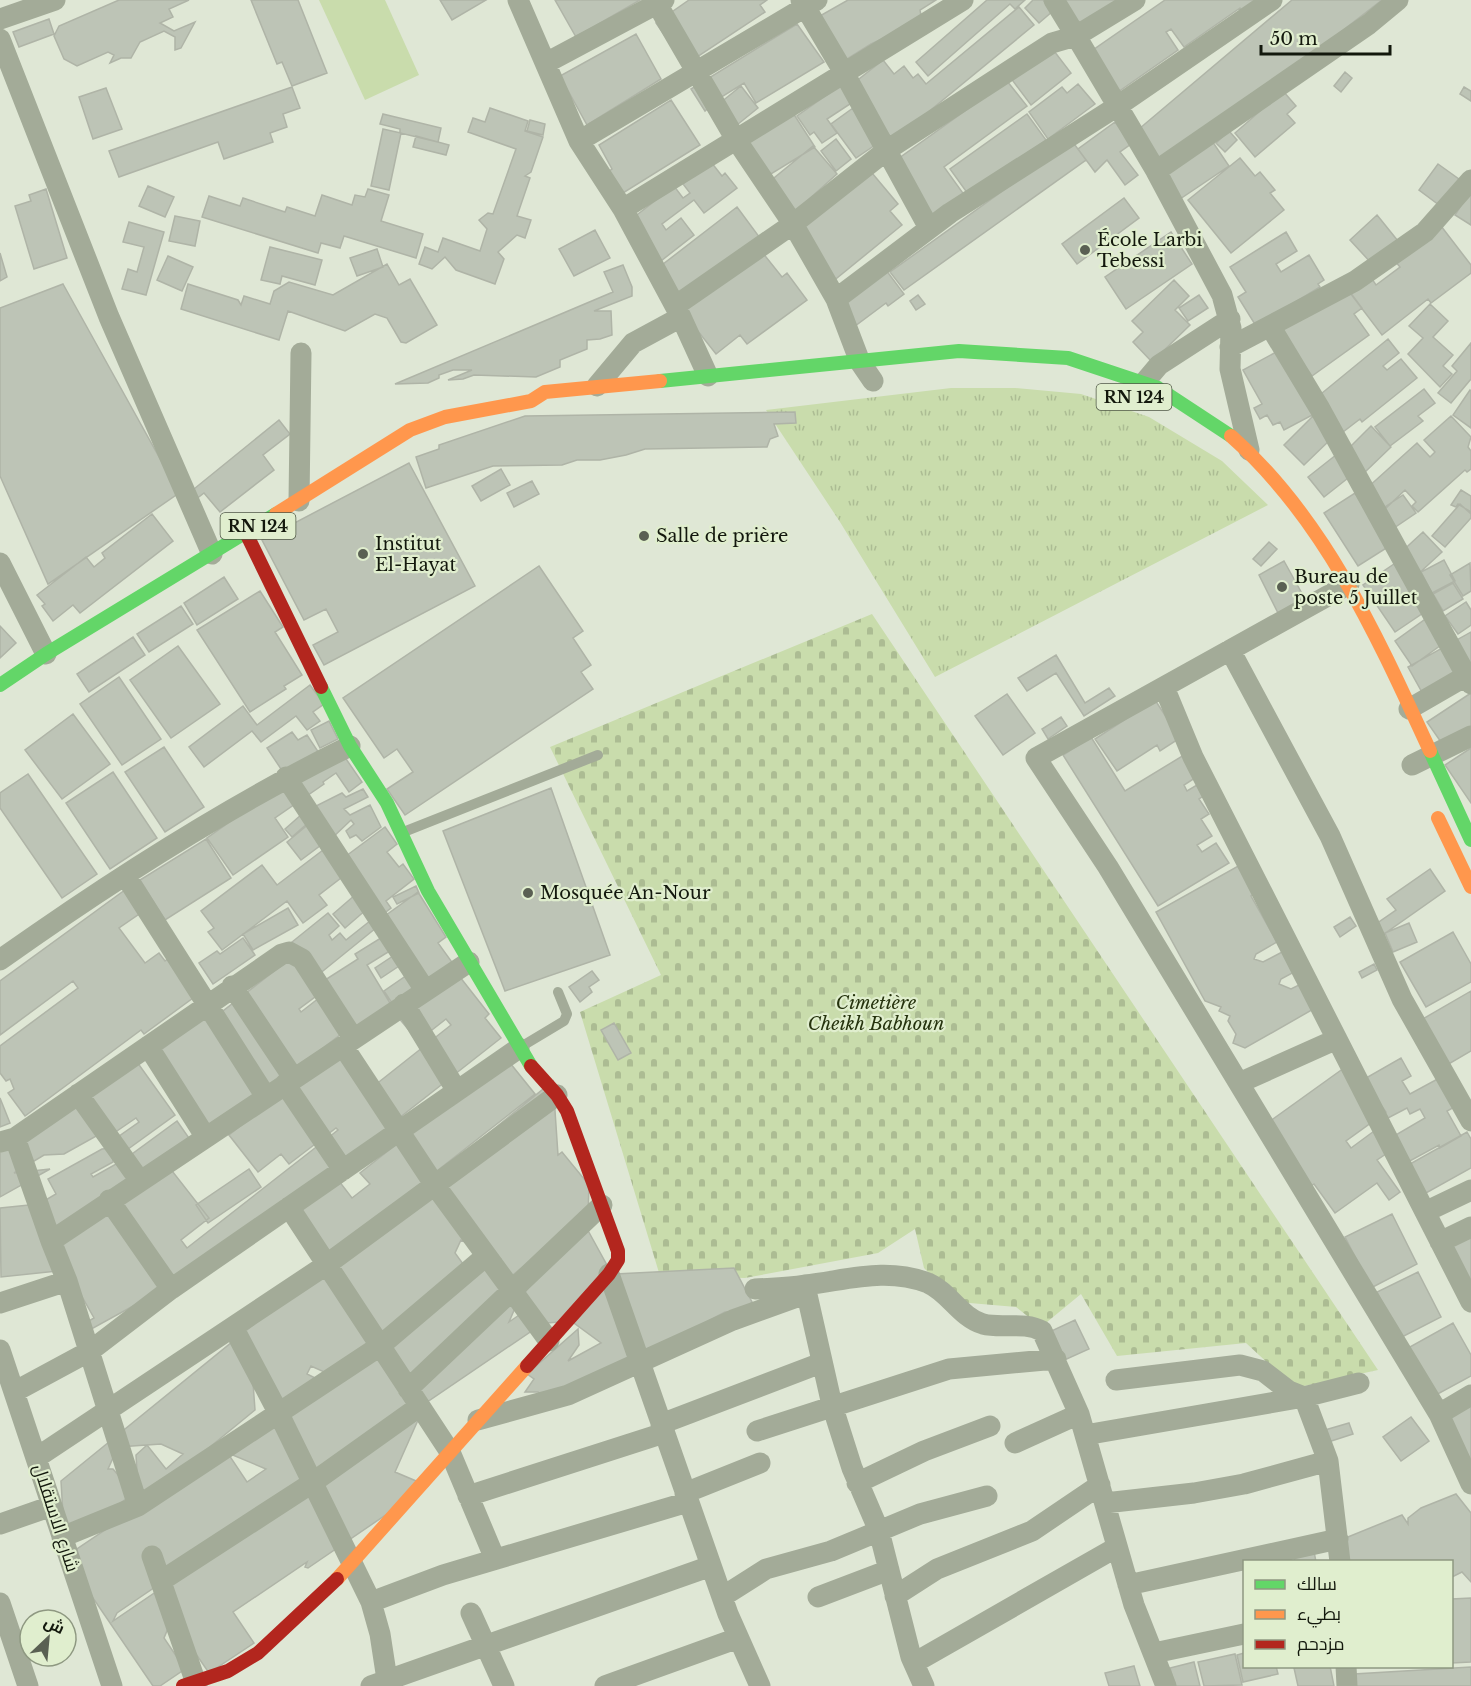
<svg xmlns="http://www.w3.org/2000/svg" width="1471" height="1686" font-family="'Libre Baskerville',Cairo,serif">
  <defs>
    <pattern id="grass-tufts" width="24" height="20" patternUnits="userSpaceOnUse" patternTransform="scale(1.5)"><rect width="24" height="20" fill="#c9dcac"/><path d="M3 7l-1-3M5 7V3M7 7l1-3M15 17l-1-3M17 17v-4M19 17l1-3" fill="none" stroke="#acbc93"/></pattern>
    <pattern id="cemetery-stones" width="16" height="16" patternUnits="userSpaceOnUse" patternTransform="scale(1.5)"><rect width="16" height="16" fill="#c9dcac"/><path d="M2 7V4a2 2 0 0 1 4 0v3zM10 15v-3a2 2 0 0 1 4 0v3z" fill="#acbc93"/></pattern>
  </defs>
  <rect width="100%" height="100%" fill="#dfe7d5"/>
  <path fill="url(#grass-tufts)" d="M951 388H1015L1081 394 1149 417 1222 461 1268 505 935 677 840 522 766 410Z"/>
  <path fill="url(#cemetery-stones)" d="M872 614 1378 1370 1295 1388 1246 1343 1117 1356 1081 1294 1041 1327 1016 1307 958 1302 924 1268 915 1229 878 1253 745 1278 660 1276 580 1012 661 975 550 747Z"/>
  <path fill="#c9dcac" d="M319 0H385L419 75 365 100Z"/>
  <path fill="#bdc4b6" stroke="#afb4a7" stroke-width="1.5" d="M119 0H189L169 9 173 17 160 23 174 31 195 22 181 48 175 50V37L164 31 140 42 131 58H121L110 63 114 55 108 52 77 66 64 59 54 36 59 26Z
    M251 0H298L327 73 292 86 282 62 277 64Z
    M440 0H486L452 20Z
    M555 0H640L576 37Z
    M689 0H767L760 5 765 12 685 65 656 23Z
    M848 0H936L920 10 922 21 871 44 844 61 818 17Z
    M987 0H1025L1015 9 1010 4 928 76 916 62Z
    M1033 0H1043L1053 11 1039 23 1025 8Z
    M1056 0H1127L1076 33Z
    M1165 0H1262L1243 13 1240 8 1184 47 1171 29 1166 32 1178 50 1118 92 1090 52Z
    M1292 0H1382L1320 48 1157 162 1133 134Z
    M1019 7 1034 25 893 141 854 83 883 60 894 74 904 66 913 78 918 74 926 84Z
    M49 19 54 34 19 47 13 32Z
    M797 24 824 62 756 103 744 83 718 99 705 111 691 89Z
    M636 34 661 79 587 125 560 76Z
    M1051 47 1071 73 1031 105 1010 77Z
    M1345 72 1352 78 1341 92 1334 86Z
    M1007 81 1027 106 944 167 965 196 929 221 895 161Z
    M1078 84 1095 104 1048 139 1029 112 1062 87 1067 93Z
    M841 85 853 102 827 119 837 133 822 143 814 132 810 135 797 116Z
    M741 86 758 108 727 133 720 103Z
    M292 87 300 108 283 114 287 127 270 133 273 142 224 159 218 142 119 177 109 151Z
    M1464 87 1471 91V101L1460 94Z
    M106 88 122 129 93 139 79 97Z
    M1283 91 1296 106 1287 114 1295 123 1255 157 1235 133Z
    M671 100 700 145 615 198 602 176 612 169 599 145Z
    M490 108 528 121 525 131 543 137 531 172 525 176 530 178 517 216 531 220 525 238 517 235 498 252 504 259 495 284 456 270 445 257 432 269 419 264 425 247 438 252 443 238 480 251 487 229 479 220 488 213 493 214 516 149 468 132 473 118 485 122Z
    M853 108 878 143 856 158 831 124Z
    M793 113 815 147 761 180 740 146Z
    M383 114 441 128 438 142 400 133V129L380 124Z
    M1027 114 1046 140 968 194 950 169Z
    M530 120 545 124 543 135 527 131Z
    M1115 122 1131 144 1120 152 1138 175 1125 185 1107 160 1095 172 1078 149Z
    M383 129 401 133 389 190 371 186Z
    M1229 131 1237 140 1225 152 1216 143Z
    M416 136 449 145 446 155 413 147Z
    M836 139 851 159 836 171 821 151Z
    M1072 141 1086 160 904 290 890 272Z
    M1212 141 1229 166 1180 199 1163 174Z
    M813 146 837 174 789 217 763 187Z
    M1240 158 1255 176 1260 172 1275 190 1270 193 1284 210 1231 253 1188 200Z
    M711 162 722 176 725 173 737 188 704 213 694 200 662 224 666 230 681 218 694 235 652 268 633 218 674 186 683 198 690 193 683 184Z
    M1438 164 1463 182 1443 208 1419 190Z
    M872 173 898 204 890 211 902 225 826 287 788 234Z
    M148 186 174 197 165 217 139 206Z
    M46 189 67 258 34 269 15 206 31 201 29 195Z
    M368 189 389 195 381 221 423 234 416 258 344 236 340 248 321 243 318 253 202 217 209 196 240 206 243 198 285 212 287 207 315 216 322 195 352 205 355 195 365 197Z
    M1471 190V225L1455 215Z
    M1124 198 1139 218 1077 264 1062 244Z
    M737 207 760 238 678 301 658 268Z
    M1377 215 1398 241 1373 265 1350 240Z
    M175 216 200 221 195 246 169 241Z
    M129 222 164 232 146 295 122 289 128 269 137 272 144 247 123 242Z
    M1441 226 1471 265V273L1431 303 1428 299 1382 335 1347 289 1368 273 1376 285 1400 267 1395 261Z
    M595 230 610 258 574 276 559 249Z
    M1171 232 1192 264 1126 309 1105 277Z
    M1286 232 1297 251 1276 264 1281 272 1309 255 1324 280 1318 284 1320 287 1256 326 1238 297 1246 292 1230 267Z
    M270 247 322 260 315 285 282 276 280 284 261 280Z
    M377 249 383 267 357 276 350 258Z
    M762 252 782 277 787 273 807 300 747 344 740 335 716 354 682 311Z
    M0 253 7 277 0 281Z
    M168 256 193 267 182 291 157 280Z
    M387 264 399 285 410 279 437 325 406 343 401 342 387 318 375 314 345 331 288 311 279 340 181 309 188 284 238 300 241 305 244 296 270 304 274 291 289 282 333 295Z
    M623 265 632 287V296L594 311H611L612 335 600 339 587 340V349L560 360V367L536 377 474 375 463 379 448 380 472 370H453L439 375V378L428 383 395 384 613 292 604 272Z
    M886 270 904 294 888 306 886 303 847 332 838 306Z
    M1174 280 1189 296 1175 310 1190 325 1152 362 1133 342 1143 332 1132 321Z
    M63 284 179 493 48 584 0 476V308Z
    M1347 288 1362 308 1354 314 1369 335 1312 376 1278 330Z
    M918 295 925 304 916 310 910 301Z
    M1199 295 1208 308 1188 321 1179 308Z
    M1430 304 1448 321 1433 337 1453 355 1443 366 1452 374 1440 387 1408 354 1423 338 1409 326Z
    M1388 339 1399 353 1383 366 1387 370 1401 359 1417 378 1362 422 1360 419 1343 432 1316 398Z
    M1471 343V379L1451 403 1438 393 1457 371 1452 366Z
    M1278 351 1318 412 1284 430 1280 422 1273 425 1267 415 1260 419 1254 408 1262 404 1243 370Z
    M1424 389 1435 403 1418 416 1423 421 1390 446 1375 427Z
    M1470 390 1471 391V428L1453 415Z
    M795 412 796 423 774 424 778 436 770 439 767 447 645 449 626 455 600 460H577L562 465 493 466 426 488 416 457 439 449V445L525 416Z
    M1313 416 1334 436 1304 465 1284 445Z
    M1451 416 1471 437 1468 447 1471 451V469L1467 472 1465 470 1418 512 1412 506 1416 502 1405 490 1385 509 1366 489 1417 443 1430 457 1435 452 1424 440Z
    M279 420 290 434 263 455 274 470 220 512 204 493 195 500 189 493Z
    M1371 426 1391 447 1363 474 1343 454Z
    M1341 451 1357 471 1324 497 1308 477Z
    M409 463 475 586 324 665 313 645 338 632 326 609 304 620 262 540Z
    M501 469 510 485 481 501 472 486Z
    M532 481 539 494 514 507 507 493Z
    M1461 490 1471 496V512L1458 504 1456 507 1451 505Z
    M1355 493 1388 547 1358 566 1324 513Z
    M1403 495 1416 513 1394 528 1382 509Z
    M1460 504 1471 514V518L1445 547 1432 536Z
    M152 514 173 541 80 613 73 605 53 621 42 606 45 604 37 595 86 557 94 567 105 558 102 553Z
    M1423 532 1442 552 1416 576 1397 556Z
    M1269 542 1277 549 1261 566 1253 559Z
    M1444 560 1455 581 1432 593 1421 572Z
    M1284 561 1305 599 1278 613 1259 575Z
    M1397 562 1429 609 1395 632 1363 585Z
    M1470 563 1471 591 1463 596 1450 575Z
    M539 566 583 631 573 638 591 665 581 672 593 689 405 815 387 789 413 772 397 749 384 758 343 698Z
    M224 577 238 599 197 625 184 603Z
    M1453 583 1463 599 1443 611 1433 594Z
    M260 591 283 627 275 632 302 675 284 686 286 689 250 712 197 630Z
    M1466 602 1471 610V625L1458 634 1445 616Z
    M181 606 193 624 149 652 137 634Z
    M1431 615 1455 635 1412 666 1395 641Z
    M0 626 16 643 0 658Z
    M1471 632V677L1423 694 1408 667Z
    M133 637 145 655 89 692 77 674Z
    M178 646 220 704 171 738 130 680Z
    M1056 655 1085 703 1109 688 1115 696 1084 716 1056 673 1027 691 1018 678Z
    M119 677 161 739 122 765 80 704Z
    M310 685 324 704 313 712 320 721 307 730 296 716 261 742 252 731 204 767 189 747 243 706 257 725Z
    M1471 693V726L1443 745 1427 722Z
    M1007 694 1035 733 1003 755 975 716Z
    M1155 700 1180 738 1160 751 1157 745 1117 771 1095 739Z
    M73 714 110 764 62 799 25 750Z
    M1061 717 1067 726 1048 739 1042 729Z
    M329 721 338 739 320 748 311 730Z
    M292 732 298 740 307 735 319 753 285 775 267 748Z
    M1091 737 1125 791 1184 755 1198 776 1184 785 1187 791 1202 782 1208 793 1199 799 1209 814 1201 819 1212 836 1197 845 1202 852 1216 843 1229 863 1158 906 1063 755Z
    M164 747 204 807 165 832 125 772Z
    M1471 748V803L1445 765Z
    M344 756 362 782 349 792 336 773 323 782 324 784 275 818 288 837 233 875 207 838 319 759Z
    M113 772 157 838 110 869 66 803Z
    M28 774 97 874 62 898 0 808V793Z
    M551 788 610 955 505 991 443 831Z
    M363 789 368 797 344 809 350 815 370 805 381 827 362 841 356 835 350 838 346 831 354 824 351 820 331 839 312 808 342 793 346 797Z
    M302 814 309 822 292 837 285 829Z
    M310 823 325 842 301 860 287 842Z
    M385 827 397 844 387 852 399 867 403 864 414 879 386 901 391 908 378 918 345 875 319 895 327 905 303 923 287 901 222 950 208 932 214 928 201 911 262 865 277 885 327 847 338 862Z
    M206 839 231 878 165 920 140 880Z
    M1249 860 1264 888 1251 896 1277 942 1256 954 1254 959 1263 962 1284 951 1296 971 1281 979 1279 984 1291 989 1303 983 1317 1007 1245 1048 1233 1043 1236 1034 1228 1021 1230 1016 1219 1011 1221 1007 1205 1001 1156 912Z
    M1430 869 1445 891 1384 934 1376 924 1396 910 1387 899Z
    M416 886 419 893 397 904 393 897Z
    M129 887 145 910 119 928 145 963 159 953 165 961 174 954 193 998 144 1034 141 1030 25 1116 8 1093 14 1089 10 1079 6 1081 0 1073V1046L78 988 73 981 0 1035V981Z
    M418 892 446 937 438 943 454 965 425 988 378 921Z
    M355 895 367 909 345 928 333 914Z
    M288 908 298 925 253 950 243 934Z
    M328 913 339 926 329 935 332 940 340 933 346 940 370 921 376 928 318 975 292 942Z
    M1350 917 1356 926 1340 937 1334 927Z
    M1409 923 1417 942 1393 952 1385 933Z
    M1453 932 1471 964V982L1426 1007 1400 962Z
    M384 936 393 949 367 965 393 1008 357 1031 325 980 358 959 355 954Z
    M243 938 255 955 213 984 199 963 217 951 220 954Z
    M396 954 402 964 381 978 375 968Z
    M291 958 319 994 299 1009 301 1012 319 998 345 1031 209 1136 149 1059 206 1016 210 1021Z
    M1374 964 1377 970 1362 978 1359 972Z
    M592 971 599 980 589 987 592 992 580 1002 569 987Z
    M456 972 489 1014 485 1018 501 1038 179 1291 115 1209 169 1167 209 1218 181 1240 187 1248 338 1130 336 1128 323 1138 289 1164 281 1154 258 1172 229 1135 339 1048 370 1089 451 1025 446 1019 418 1041 398 1017Z
    M410 973 420 988 394 1006 384 991Z
    M1471 991V1051L1447 1065 1421 1020Z
    M614 1023 631 1053 618 1060 601 1030Z
    M506 1058 535 1094 322 1261 290 1219 339 1181 352 1198 370 1184 360 1173Z
    M1401 1058 1411 1076 1402 1081 1410 1094 1443 1076 1460 1104 1447 1111 1461 1136 1440 1148 1439 1145 1408 1162 1394 1136 1425 1118 1420 1109 1410 1114 1407 1108 1388 1118 1366 1078Z
    M137 1062 175 1115 124 1152 115 1139 139 1122 136 1118 111 1135 85 1100Z
    M1351 1063 1386 1112 1346 1141 1351 1148 1385 1123 1389 1152 1377 1160 1400 1192 1389 1200 1377 1183 1335 1213 1314 1184 1311 1186 1266 1124Z
    M553 1081 558 1155 562 1152 589 1185 588 1214 503 1283 501 1259 461 1240 455 1253 466 1268 333 1376 311 1366 307 1374 315 1378 282 1405 252 1369 255 1410 139 1505 136 1455 147 1445 166 1469 183 1454 161 1444 118 1447 108 1469H113L133 1493 65 1548 61 1481Z
    M0 1098 10 1123 0 1127Z
    M82 1103 100 1134 64 1154 44 1155 14 1173 50 1169 0 1197V1149Z
    M177 1121 191 1141 139 1173 128 1157Z
    M1467 1132 1471 1139V1168L1426 1193 1410 1164Z
    M112 1148 113 1162 91 1174 93 1177 125 1159 142 1188 112 1205 164 1289 86 1332 82 1325 94 1318 67 1270 1 1277 0 1208 39 1204 56 1194 48 1179 102 1149Z
    M249 1169 261 1187 208 1223 196 1205Z
    M1392 1214 1417 1264 1371 1288 1345 1237Z
    M580 1216 607 1265 615 1274 734 1268 752 1302 746 1311 725 1312 554 1403 538 1392H525L534 1379 527 1374 578 1329 579 1345 568 1361 601 1343 571 1321 547 1323 518 1302Z
    M1471 1234V1292L1448 1246Z
    M488 1264 518 1301 509 1322 525 1311 536 1328 117 1613 113 1621 422 1411 395 1472 428 1486 308 1568 305 1567 307 1562 233 1612 254 1643 209 1673 172 1619 164 1638 185 1669 160 1686H153L65 1557 225 1449 247 1482 266 1469 228 1453Z
    M1418 1272 1441 1317 1400 1338 1377 1292Z
    M1075 1320 1089 1349 1060 1362 1047 1333Z
    M1453 1323 1471 1355V1376L1434 1396 1408 1348Z
    M1471 1403V1470L1442 1419Z
    M1411 1417 1429 1441 1401 1461 1383 1437Z
    M1349 1423 1353 1434 1322 1444 1318 1432Z
    M1456 1494 1471 1513V1582L1462 1572 1452 1577V1562H1341L1338 1541 1402 1515 1408 1524V1518L1421 1508Z
    M1313 1546 1316 1562H1295L1292 1550Z
    M1471 1598V1662L1452 1663V1599Z
    M1244 1653V1666H1276L1278 1674 1243 1682 1237 1655Z
    M1235 1654 1242 1685 1204 1686 1198 1662Z
    M1194 1662 1200 1686H1175L1170 1668Z
    M1134 1666 1140 1686H1109L1105 1673Z
    M1301 1666H1330L1334 1686H1298L1294 1668Z
    M1471 1667V1686H1355L1354 1674Z"/>
  <g fill="none" stroke-linecap="round" stroke-linejoin="round">
    <path stroke="#a3ab98" stroke-width="10" d="M401 833 598 755
      M519 1048 564 1021 567 1014 558 992"/>
    <path stroke="#a3ab98" stroke-width="21" d="M518 0 579 141 623 209 681 317 708 376
      M801 0 843 71 929 228
      M1135 0 1076 36 1156 171 1222 295 1231 328 1230 369 1249 450
      M657 4 735 138 793 224 836 299 860 362 873 381
      M0 19 55 0
      M0 39 109 317 212 554
      M546 63 664 0
      M579 141 817 0
      M1156 171 1369 24 1398 0
      M623 209 963 0
      M836 299 950 213 1116 107 1272 0
      M675 306 793 224 887 150 1052 43 1076 36 1054 0
      M1270 326 1320 409 1471 684
      M1230 347 1355 281 1425 232 1471 180
      M597 386 633 343 681 317
      M1137 391 1159 365 1230 319
      M299 501 301 353
      M0 563 46 654
      M1349 584 1036 758 1108 867 1439 1414 1471 1484
      M1230 650 1330 836 1402 999 1471 1121
      M1164 687 1193 757 1471 1302
      M1409 709 1471 673
      M1412 765 1471 736
      M286 777 425 990
      M125 875 266 1097
      M0 960C111 881 228 806 350 746
      M232 986 294 1079
      M404 1004 457 1091
      M148 1046 205 1136
      M343 1046 434 1184 549 1341
      M1239 1083 1337 1039
      M285 1084 343 1170
      M78 1094 140 1181
      M15 1138 51 1241
      M0 1142 15 1138 282 954 289 952 302 959 353 1038
      M109 1200 171 1289
      M289 1207 450 1452 495 1559
      M1425 1212 1471 1190
      M1440 1242 1471 1227
      M609 1274 728 1614 760 1686
      M67 1281 51 1241 469 962
      M805 1286 832 1405 852 1468 879 1531 911 1657 924 1686
      M755 1289C772 1288 789 1288 805 1285 848 1280 886 1267 928 1283 949 1292 960 1317 983 1324 1002 1329 1024 1321 1042 1331L1079 1414 1134 1605 1166 1686
      M0 1303 67 1281 138 1506
      M233 1327 278 1412 371 1602 380 1634 388 1686
      M0 1350 112 1686
      M1116 1380 1240 1365 1263 1371 1289 1391 1304 1397 1359 1383
      M408 1389 602 1205
      M14 1392 90 1351 171 1289 519 1048
      M1439 1414 1471 1395
      M478 1420 568 1395 733 1320 805 1294
      M661 1424 821 1363
      M757 1431 949 1369 1056 1359
      M1085 1435 1304 1397 1328 1461 1340 1562
      M1015 1443 1079 1414
      M36 1458 326 1265 557 1095
      M857 1483 924 1451 990 1426
      M685 1493 760 1463
      M468 1496 664 1433
      M1105 1503 1194 1493 1244 1484 1328 1461
      M0 1524 52 1506
      M62 1537 138 1506 380 1346 486 1256
      M152 1556 197 1686
      M161 1581 312 1483 420 1406
      M1128 1585 1338 1539
      M895 1596 937 1569 1032 1531 1100 1485
      M722 1597 766 1569 831 1551 920 1514 987 1496
      M818 1597 889 1570
      M371 1602 443 1575 688 1502
      M0 1603 28 1686
      M471 1613 504 1686
      M1154 1653 1244 1634
      M914 1663 1117 1547
      M1346 1666 1347 1686
      M371 1686 711 1566
      M605 1686 738 1638"/>
    <path stroke="#63d668" stroke-width="14" d="M660 381 959 351 1068 358 1158 388 1231 436
      M0 685 46 654 276 514
      M321 687 350 746 387 803 428 891 531 1066
      M1430 751 1471 840"/>
    <path stroke="#ff974d" stroke-width="14" d="M1231 436C1325 519 1378 638 1430 751
      M276 514 410 430 445 417 531 401 545 392 660 381
      M1438 818 1471 887
      M337 1579 527 1366"/>
    <path stroke="#b3261e" stroke-width="14" d="M246 533 321 687
      M527 1366 609 1274 618 1260V1251L567 1111 557 1095 531 1066
      M183 1686 228 1671 258 1653 337 1579"/>
  </g>
  <g fill="#5a6053" stroke="#e0eece" stroke-width="2">
    <circle cx="1085" cy="250" r="6"/>
    <circle cx="644" cy="536" r="6"/>
    <circle cx="363" cy="554" r="6"/>
    <circle cx="1282" cy="587" r="6"/>
    <circle cx="528" cy="893" r="6"/>
  </g>
  <g text-anchor="middle" dominant-baseline="central" stroke-width="4.5" stroke-linejoin="round" paint-order="stroke">
    <g fill="#e0eece" stroke="#505847" stroke-width="1.5">
      <rect x="1096.5" y="384" width="75" height="26" rx="4.5"/>
      <rect x="220.5" y="513" width="75" height="26" rx="4.5"/>
    </g>
    <g font-size="16" font-weight="bold" fill="#13180d">
      <text x="1134" y="397">RN 124</text>
      <text x="258" y="526">RN 124</text>
    </g>
    <g font-size="18" fill="#13180d" stroke="#e0eece" text-anchor="start">
      <text x="1097" y="240">École Larbi<tspan x="1097" dy="21">Tebessi</tspan></text>
      <text x="656" y="536">Salle de prière</text>
      <text x="375" y="544">Institut<tspan x="375" dy="21">El-Hayat</tspan></text>
      <text x="1294" y="577">Bureau de<tspan x="1294" dy="21">poste 5 Juillet</tspan></text>
      <text x="540" y="893">Mosquée An-Nour</text>
    </g>
    <g font-size="18" font-style="italic" fill="#25320d" stroke="#e0eece">
      <text x="876" y="1003">Cimetière<tspan x="876" dy="21">Cheikh Babhoun</tspan></text>
    </g>
    <g font-size="18" fill="#13180d" stroke="#e0eece">
      <text transform="translate(56 1518) rotate(72)">شارع الاستقلال</text>
    </g>
  </g>
  <rect x="1243" y="1560" width="210" height="108" fill="#e0eece" stroke="#8e9881" stroke-width="1.5"/>
  <rect x="1255" y="1580" width="30" height="9" fill="#63d668" stroke="#8e9881" stroke-width="1.5"/>
  <text x="1297" y="1590" font-size="18" fill="#13180d">سالك</text>
  <rect x="1255" y="1610" width="30" height="9" fill="#ff974d" stroke="#8e9881" stroke-width="1.5"/>
  <text x="1297" y="1620" font-size="18" fill="#13180d">بطيء</text>
  <rect x="1255" y="1640" width="30" height="9" fill="#b3261e" stroke="#8e9881" stroke-width="1.5"/>
  <text x="1297" y="1650" font-size="18" fill="#13180d">مزدحم</text>
  <g transform="translate(48 1638) rotate(26)"><circle r="28" fill="#e0eece" stroke="#8e9881" stroke-width="1.5"/>
  <path d="M0-4.5L10 22L0 15L-10 22Z" fill="#5a6053"/>
  <text y="-9" font-size="16" font-weight="bold" text-anchor="middle" fill="#13180d">ش</text>
  </g>
  <path d="M1261 45v9h129v-9" fill="none" stroke="#13180d" stroke-width="3"/>
  <text x="1270" y="45" font-size="18" fill="#13180d" stroke="#e0eece" stroke-width="4.5" paint-order="stroke">50 m</text>
</svg>
